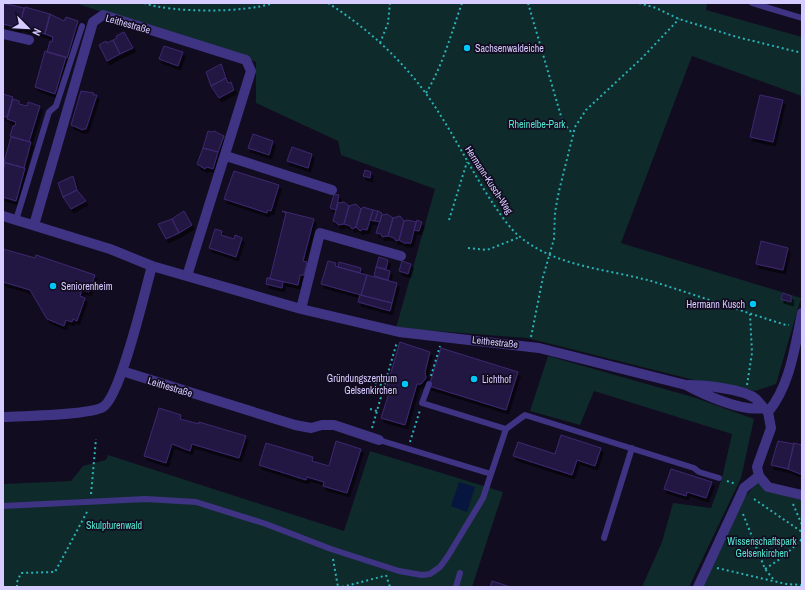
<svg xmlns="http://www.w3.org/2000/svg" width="805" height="590" font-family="'Archivo Narrow',sans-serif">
  <defs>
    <filter id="shadow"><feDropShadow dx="2.5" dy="4" stdDeviation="0" flood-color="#0009"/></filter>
  </defs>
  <rect width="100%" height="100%" fill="#120c21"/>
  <path fill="#0f2a2b" d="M75 3H707L706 10 802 37V96L692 56 621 243 801 298 776 384 755 391 694 380 527 338 396 328 435 189 341 155 338 141 256 103V62Z
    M548 356 696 398 754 419 741 478 689 587H642L662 542 673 503 711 508 722 478 732 434 594 391 580 425 530 411Z
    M370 451 503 492 472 587H3V484L71 481 83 466 106 460 108 455 344 531Z
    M757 483 802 496V587H704L702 585 737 506Z"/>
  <path fill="#07163f" d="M459 482 475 487 467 512 451 506Z"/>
  <path fill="#241743" stroke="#3d2870" filter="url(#shadow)" d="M3 3 24 8 19 28 3 24Z
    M25 7 50 14 45 34 19 26Z
    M50 14 64 21 66 17 78 21 67 58 47 52 50 41 52 42 53 37 45 34Z
    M124 32 133 48 120 54 113 40 117 38 116 36Z
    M113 40 120 54 107 61 99 45 106 41 107 43Z
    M164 46 183 52 178 66 159 59Z
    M45 51 66 57 55 94 35 87Z
    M221 64 226 78 211 86 206 72Z
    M226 78 228 83 231 82 234 90 219 98 211 86Z
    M81 91 94 93 93 95H97L86 129H83V130L71 125Z
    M3 94 13 97 7 117 3 116Z
    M760 95 783 100 773 142 750 137Z
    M13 99 19 101V104L27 106 28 102 40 106 29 142 10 136 13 126H15L16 122 7 119Z
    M208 131 212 132 214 131 224 136 218 152 203 148Z
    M253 134 273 141 269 155 248 148Z
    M11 137 31 142 24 168 4 162Z
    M292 147 312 154 308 168 287 161Z
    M203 148 218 152 213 169 207 167 205 169 197 164Z
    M5 163 25 168 16 201 3 197V171Z
    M365 170 371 172 370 178 363 176Z
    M234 171 279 185 271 211 268 210 267 213 224 199Z
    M73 176 77 190 63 197 58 183Z
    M77 190 86 201 71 209 63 197Z
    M334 194 339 195 336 210 330 208Z
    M344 202 349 206 344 224 338 225 336 222 333 221 338 203Z
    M356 204 361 209 356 227 352 229 350 226 344 224 349 206Z
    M363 207 373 210 367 230 363 229 360 231 356 227 361 209Z
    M373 210 378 211 375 221 370 220Z
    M184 211 192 225 179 233 172 219Z
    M282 211 314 219 303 261 307 262 304 275H300L298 285 267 278H270L286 213Z
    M378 211 382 213 380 222 375 221Z
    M387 214 393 218 388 236 382 237 381 234 376 233 382 215Z
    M400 216 404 221 399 240 396 241 394 238 388 236 393 218Z
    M172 219 179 233 166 239 158 224Z
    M407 220 416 222 411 243H404L399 240 404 221Z
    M417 220 422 222 419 231 414 230Z
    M215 229 222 231 221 235 234 239 235 235 242 238 236 257 209 248Z
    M761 241 788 248 783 270 756 264Z
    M3 249 35 258 36 255 95 275 89 292 82 290 80 296 85 298 77 321 73 319 72 322 66 320 64 326 47 319 30 290 3 282Z
    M379 257 388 260 386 269 376 267Z
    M328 261 336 263 335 266 367 275 361 295 321 284Z
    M402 261 411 264 408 274 399 271Z
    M339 262 361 268 360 273 338 267Z
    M376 267 390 271 388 280 374 276Z
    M367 275 397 283 392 303 361 295Z
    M267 278 283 282 282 288 266 284Z
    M783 293 791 296V302L781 299Z
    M360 295 392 303 390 311 358 302Z
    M400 342 430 352 425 372 426 378 421 384H417L405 425 381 418 390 390 386 389Z
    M441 348 518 372 506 410 429 386Z
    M159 408 181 415 180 419 199 424V422L246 436 239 458 192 444 190 451 172 444 166 463 144 456Z
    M561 435 601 448 595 466 577 460 572 475 513 456 518 442 555 454Z
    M336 441 361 449 347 493 323 486 324 482 307 477 306 480 259 465 266 443 313 457 312 461 329 466Z
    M778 441 794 444 788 469 771 465Z
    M794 443 802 445V473L800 474 788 469Z
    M671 469 712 482 706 498 687 492 686 496 664 489Z
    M492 581 511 587H490Z"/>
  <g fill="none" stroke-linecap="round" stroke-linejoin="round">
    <path stroke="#28b3b8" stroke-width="2" stroke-dasharray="2 3" stroke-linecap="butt" d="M144 3C171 13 246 13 273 3
      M328 3C372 31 412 69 439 113 457 141 472 171 490 199 499 212 508 227 520 237 557 267 607 269 651 281 696 295 741 311 786 325H789
      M528 3 563 123 573 134
      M639 3 656 8 679 19 737 37 802 53
      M380 43 388 23 390 3
      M426 93C443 65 451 34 462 3
      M449 220 467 162
      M468 248 487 250 520 237
      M531 337 543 277 554 239 555 212 559 191 575 127 586 110 642 58 679 19
      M431 376 440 346
      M375 383 385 386
      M747 385 752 353 750 314
      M370 409 377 411
      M372 428 397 342
      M410 442 420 410
      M727 481 736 484
      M91 494 96 439
      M754 499 802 532
      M793 504 802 525
      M743 514 765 569 774 580
      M333 559 338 587
      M717 568 786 584 802 585
      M765 569 783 557 802 539
      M386 575 390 587
      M17 587V582L21 573 55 572 88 510
      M342 587 384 576"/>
    <path stroke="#3f3483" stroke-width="6" d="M752 3 802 18
      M16 220 49 112 56 106 82 26
      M429 384 422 403 506 429
      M379 440 491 474
      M3 506 146 499 196 502 266 524 331 549 399 571 422 575 430 574 440 567 448 556 483 498 506 429 525 415 694 468 699 472 719 478
      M604 538 632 448
      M456 587 460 573"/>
    <path stroke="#3f3483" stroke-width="10" d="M3 34 29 40
      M226 156 332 190
      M3 216 110 249 152 266 301 309 399 332 539 348 686 385C705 395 742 412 763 408
      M34 225 93 22 103 15 246 60 251 71 187 276
      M301 309 320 233 401 256
      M122 371 295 425 311 428 322 425H334L379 440
      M688 385C704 385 744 389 756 399 760 403 763 408 767 411
      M768 412 771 428 757 467 759 476 768 487 802 495
      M768 412C790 386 795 346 802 313
      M3 417C23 416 90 415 103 407 121 396 145 290 152 266
      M698 587 744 488 759 476"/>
  </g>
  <g fill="#00c7f7" stroke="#120c21" stroke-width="1.5">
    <circle cx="467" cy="48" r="4"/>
    <circle cx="53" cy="286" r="4"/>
    <circle cx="753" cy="304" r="4"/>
    <circle cx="474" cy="379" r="4"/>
    <circle cx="405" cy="384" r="4"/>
  </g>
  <g text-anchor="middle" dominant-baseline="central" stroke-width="3.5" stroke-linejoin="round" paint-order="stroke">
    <g font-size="10" fill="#d7ccff" stroke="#120c21">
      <text transform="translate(128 24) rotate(16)">Leithestraße</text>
      <text transform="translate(489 180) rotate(57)">Hermann-Kusch-Weg</text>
      <text transform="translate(495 342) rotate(6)">Leithestraße</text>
      <text transform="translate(170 387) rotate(17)">Leithestraße</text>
    </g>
    <g font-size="10" fill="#d7ccff" stroke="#120c21" text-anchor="start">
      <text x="475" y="48">Sachsenwaldeiche</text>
      <text x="61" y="286">Seniorenheim</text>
      <text x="745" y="304" text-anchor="end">Hermann Kusch</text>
      <text x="397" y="378" text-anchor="end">Gründungszentrum<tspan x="397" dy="12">Gelsenkirchen</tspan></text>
      <text x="482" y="379">Lichthof</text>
    </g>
    <g font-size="10" fill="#52e5ce" stroke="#120c21">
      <text x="537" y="124">Rheinelbe-Park</text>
      <text x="114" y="525">Skulpturenwald</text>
      <text x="762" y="541">Wissenschaftspark<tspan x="762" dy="12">Gelsenkirchen</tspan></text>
    </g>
  </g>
  <rect width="805" height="590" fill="none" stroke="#d7ccff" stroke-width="8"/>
  <g transform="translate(28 28) rotate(114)" stroke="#120c21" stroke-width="3" paint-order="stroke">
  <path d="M0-3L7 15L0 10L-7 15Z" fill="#d7ccff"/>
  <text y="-6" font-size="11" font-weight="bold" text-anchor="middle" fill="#d7ccff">N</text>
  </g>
</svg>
